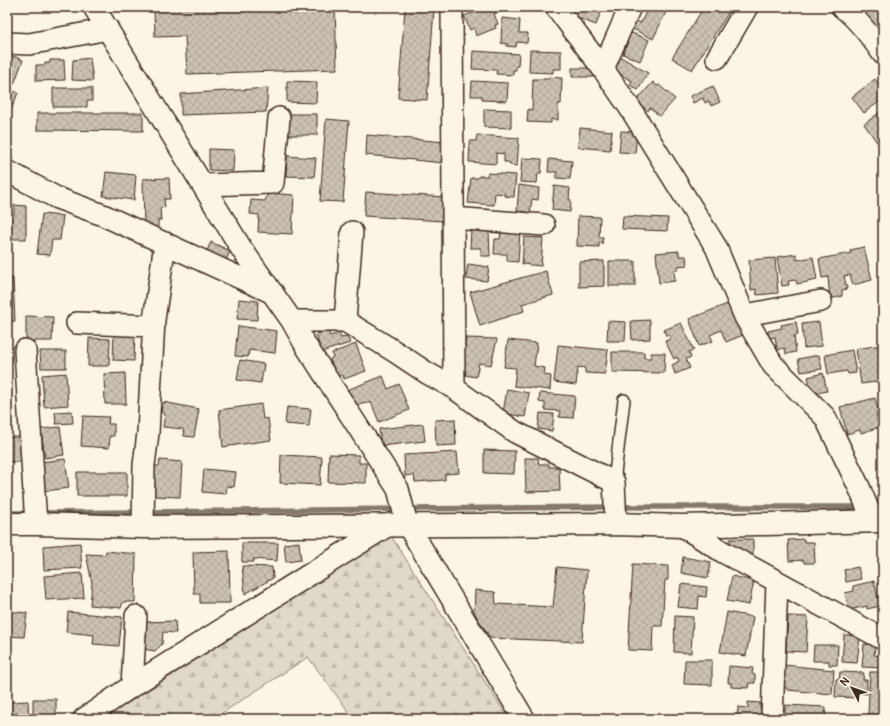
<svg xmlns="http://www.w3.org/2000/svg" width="890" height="726" font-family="Pangolin,sans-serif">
  <defs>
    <pattern id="forest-firs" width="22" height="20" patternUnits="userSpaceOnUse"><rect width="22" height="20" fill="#e0d8c8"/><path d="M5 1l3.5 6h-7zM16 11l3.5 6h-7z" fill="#c1baab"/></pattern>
    <pattern id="building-cross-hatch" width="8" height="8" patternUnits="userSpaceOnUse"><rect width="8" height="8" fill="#ccc2b3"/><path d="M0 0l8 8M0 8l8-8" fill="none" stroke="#b0a79a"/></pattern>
  </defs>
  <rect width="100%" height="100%" fill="#fcf5e5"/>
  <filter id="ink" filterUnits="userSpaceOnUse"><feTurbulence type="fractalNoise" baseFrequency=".025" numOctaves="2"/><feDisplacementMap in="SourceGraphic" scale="8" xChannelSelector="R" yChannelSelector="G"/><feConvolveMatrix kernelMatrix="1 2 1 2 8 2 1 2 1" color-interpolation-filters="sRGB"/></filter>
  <g filter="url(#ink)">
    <path fill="url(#forest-firs)" stroke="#8e8173" d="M391 536 509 719H354L308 657 213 719H103Z"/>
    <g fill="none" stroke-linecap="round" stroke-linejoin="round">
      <path stroke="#85796b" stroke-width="5.5" d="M619 507H863
        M871 507H883
        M407 509 611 507
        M147 512 399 509
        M11 513H31
        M39 513 139 512"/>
    </g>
    <path fill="url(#building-cross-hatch)" stroke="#3b2a1e" d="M182 7H335L337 69 187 74 185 36 155 37 154 9Z
      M488 7H498L500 12 494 14 498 24 495 25 496 28 476 36 474 28 470 30 464 16Z
      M579 7H603L596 25 575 17Z
      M648 7H660L667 10 653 39 631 28 635 20 641 23Z
      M704 7H732L692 70 672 58Z
      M854 7H883V33L858 13Z
      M405 8 434 10 427 100 398 98Z
      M502 18 520 20 519 33H528L527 43 517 42 516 47 506 46 507 44 501 43Z
      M632 33 649 40 640 61 623 54 628 42 624 40 627 34 630 35Z
      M530 50 561 51V69H553V73L529 72Z
      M473 51 519 54 518 66H516V70H513V75L496 74 497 70 472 69Z
      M7 54 23 60 14 84 7 81Z
      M619 56 648 73 638 90 630 85 632 81 611 69Z
      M90 58 93 81 72 80 73 60Z
      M50 60H64L65 80 36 81V65H45V63H50Z
      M572 68H595V77H572Z
      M549 77 562 78 561 104H558V120L551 119V123L527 122 528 109 532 110 533 79H549Z
      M875 79 883 91V99L864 113 852 97Z
      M287 81 317 82 316 103 287 102Z
      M472 81 508 83 507 101 482 100V96H471Z
      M653 82 657 86 659 85 675 99 660 116 650 108 648 111 636 101Z
      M713 86 720 102 711 106 709 101 705 103 703 98 693 103 690 96Z
      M7 88 18 93 10 112 7 111Z
      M53 88H92V101H87V107H53Z
      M268 88 266 112 181 115V94Z
      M484 109 511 110V128L484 127Z
      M883 110V142L879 145 864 124Z
      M37 113H143V131L37 130Z
      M288 114H317V135H287Z
      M326 119 349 121 343 202 320 201Z
      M580 128 612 131 610 150 578 147Z
      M621 131 637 132 635 153 619 152Z
      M367 135 445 142 443 163 366 155Z
      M477 135 519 138 517 166 510 165 509 162H504V154L496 153V164L469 162 470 141H476Z
      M209 149 234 150 233 171 209 170Z
      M287 156 316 158 314 177 286 176Z
      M522 158 542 159 541 173H538L537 183 520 182Z
      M549 159 572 161 570 179 556 178 557 172H548Z
      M106 172 136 175 134 200 103 196Z
      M488 173 516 175 514 197 504 196 505 194 495 193 494 205 468 203 471 178H478L479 176H487Z
      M169 178 170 199H164L165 207 160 208 161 220H158V228H144L143 179Z
      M519 185 539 188 538 200 532 199 530 213 517 211Z
      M554 186 570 188 569 199 571 200 570 212 552 210Z
      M366 192 445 197 443 221 364 216Z
      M268 193 294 195 292 234 258 232 259 215 250 214 251 200 265 201Z
      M14 205 26 206V239H9V258H7V215H14Z
      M42 214 63 216 60 240H52L50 255 37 254Z
      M578 216 600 217 599 237H603L602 244 599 243V247L577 246Z
      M623 216 668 218 667 231 622 229Z
      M471 229 489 231 490 256H481V248H470Z
      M501 231 520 232 518 262 507 261V254H494L495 239H500Z
      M524 237 543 238 541 266 522 264Z
      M211 242 230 251 225 263 205 255Z
      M864 247 872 280 853 285 850 275 844 276 847 289 842 290V296L830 299 828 277 822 278 819 259 851 253 850 250Z
      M679 251V256H686L687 265 678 266V270H674L675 281 659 283 656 253Z
      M796 254 797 260 813 257 817 280 797 284 796 280 788 281 789 285 782 286 777 257Z
      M775 258 778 293 757 295 756 289 751 290 749 260Z
      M604 261V286L579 287V262Z
      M609 261H635V286H609Z
      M468 264 489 267 487 281 466 279Z
      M546 271 553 295 522 304 524 311 480 326 470 292Z
      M13 278 15 321 7 322V279Z
      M239 299 258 301 257 320 237 319Z
      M730 303 743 335 726 342 721 330 710 335 713 341 699 346 689 319Z
      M26 316 53 317 52 341H26Z
      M650 320V339L632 340 631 321Z
      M608 321 626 322 625 341H607Z
      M796 322 798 335 794 336 796 352 786 354 785 348 777 350 775 337 769 338 768 331 782 328 781 325Z
      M819 322 822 346 804 348 802 324Z
      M681 323 694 350 689 352 691 357 686 359 690 368 675 374 672 365 679 361 677 357 674 359 665 341 670 339 669 335 666 336 664 330Z
      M238 326 277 331 275 353 249 350 248 357 235 356Z
      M328 331 330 336 339 333 341 338 348 337 350 343 321 352 316 334Z
      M114 333 135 334 134 361 113 360Z
      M89 338 110 339 109 366H88Z
      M466 338 497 339 491 365 479 363 476 377 465 375 463 360Z
      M508 340 537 343 534 366 545 368 544 375 551 376 550 390 514 386 516 368 504 367Z
      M356 344 366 371 344 379 343 375 337 377 330 359 333 357 332 353Z
      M558 345 608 350 605 374 585 373V368L578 367 576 385 554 382Z
      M881 345 883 357V381L861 384 856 349Z
      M852 350 856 373 848 374 847 371 828 374 825 355Z
      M40 351H66V368H41Z
      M612 352H644V358H651V353H665L664 373 612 372Z
      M819 355 822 369 801 372 798 359Z
      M240 360 264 364 261 383 237 380Z
      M66 373 68 405 44 407 42 375Z
      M125 373 126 404H105L104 374Z
      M823 373 827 391 812 394 808 377Z
      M383 376 388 389 399 384 409 410 379 422 371 402 365 404V402L354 406 347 390Z
      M507 389 529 393 525 417 503 413Z
      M540 393 575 396 573 418 559 417 560 411 545 410V403L539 402Z
      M875 398 879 413 876 414 880 427 861 433 860 430 847 434 840 407Z
      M163 402 199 409 194 437 184 436 183 429 163 427 165 414 161 412Z
      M261 404 263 419 268 418 271 440 223 447 219 410Z
      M287 407 311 409 309 426 285 424Z
      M72 411 73 423 56 424 55 412Z
      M540 413 554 414 552 431 538 429Z
      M83 416 109 417 108 424H114V436H110L109 448 81 446Z
      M455 419 456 445 436 446 435 420Z
      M423 424 425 441 381 446 379 429Z
      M60 427 64 455 45 458 41 429Z
      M7 437H23V462H7Z
      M484 450 515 451 514 474 484 473Z
      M457 452 459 473 445 474V480L415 482 414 475 405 476 404 455Z
      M329 454 359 455V463H366V483L328 482Z
      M281 455 322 457 320 485 280 483Z
      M525 458H538L539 464H549V467H559L560 491 526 492Z
      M65 459 69 488 45 491 41 462Z
      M160 460 182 462 180 497 152 496 153 466H159Z
      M204 469 236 472 234 487 227 486 226 494 202 492Z
      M77 472H127V496H77Z
      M730 539H753V555L738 556 723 543H730Z
      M804 539V542H814L815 563H804V560L789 561 788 540Z
      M299 542 301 560 286 562 284 544Z
      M80 543 82 568 44 570 43 546Z
      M242 543H278L277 561 253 559 254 562H242Z
      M106 551 136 554 135 602H123L121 608 90 605 92 583 86 554 105 555Z
      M229 551 230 603H200V594H194L193 552Z
      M683 557 711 562 708 578 681 573Z
      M633 564 668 566V580H665L662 626H653L652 651 628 650Z
      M242 566 272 567 273 578 245 594Z
      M557 567 587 570 582 642 490 638 474 612 475 590 495 592 496 604 553 607Z
      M858 567 861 579 846 582 844 570Z
      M82 573 84 598 46 600 44 576Z
      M732 576 754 581 749 605 727 601Z
      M874 581 880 606 867 609V606L849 610 845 593 854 591 853 586Z
      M681 584 707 587 706 597 699 596 698 609 678 607Z
      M7 611 27 613 24 637 7 636Z
      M68 612 122 617 119 646 93 644 94 635 66 632Z
      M727 612 753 617 746 656 720 652Z
      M675 616 693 617 691 653 674 652Z
      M788 616 808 617 806 652 786 651Z
      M175 621 176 633 163 632 162 644 155 651 143 649 144 622Z
      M844 635 860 636 857 663 842 662Z
      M864 644 875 645 874 655 883 656V668L862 667Z
      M814 645H838L837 665H829V661H813Z
      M685 660H712V685L684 684Z
      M784 665 834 670 832 694 787 690V688L782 687Z
      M729 666 753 668 752 674 755 675V683H749L748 688 731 687V683H728Z
      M840 672 864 673 863 680H867V694L858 693V698L835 697 836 679 839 680Z
      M870 672H883V709H882L881 715 868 714Z
      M33 699H56V715H33Z
      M28 701 29 719H7V702Z
      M748 702 760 703V709H765L764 719H737L738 707 748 708Z
      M785 705 826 707 825 719H785Z
      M831 717 852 718V719H831Z"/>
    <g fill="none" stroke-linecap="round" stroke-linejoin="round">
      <g stroke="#3b2a1e" stroke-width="14">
        <path id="service" d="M614 482 624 400"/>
      </g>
      <g stroke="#3b2a1e" stroke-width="24">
        <path id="minor" d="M94 7 241 248 292 321 306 346 398 489 407 524 524 719
          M452 7 454 388
          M556 7 603 69 630 108 716 247 745 317 773 365 825 417 859 487 873 521
          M842 7C858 19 872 38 883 54
          M7 43 29 44 108 29
          M717 58 747 7
          M603 69 630 7
          M7 171 57 198 103 215 273 293
          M203 185 273 183 279 118
          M453 218 544 225
          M745 315 821 301
          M292 321H345L394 351 427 373 454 388 515 432 614 482 616 524
          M345 321 352 232
          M77 323 154 326
          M25 350 36 524
          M682 526 723 552 883 639
          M143 527 144 465 148 433 154 320 165 243
          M132 686 136 616
          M84 719 132 686 390 524
          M772 719 777 582"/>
      </g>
      <g stroke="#3b2a1e" stroke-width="25">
        <path id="tertiary" d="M7 524H36L143 527 616 524 682 526 883 521"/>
      </g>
      <use href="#service" stroke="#fcf5e5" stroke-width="11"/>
      <use href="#minor" stroke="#fcf5e5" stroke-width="21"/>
      <use href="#tertiary" stroke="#fcf5e5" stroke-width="22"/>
    </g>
  </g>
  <rect width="890" height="726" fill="none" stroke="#fcf5e5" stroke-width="24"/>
  <rect x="12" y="12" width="866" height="702" fill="none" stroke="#3b2a1e" stroke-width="1.5" filter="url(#ink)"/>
  <g transform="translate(852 688) rotate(311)" stroke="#fcf5e5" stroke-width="3" paint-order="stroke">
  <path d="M0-3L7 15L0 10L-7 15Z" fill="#3b2a1e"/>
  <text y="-6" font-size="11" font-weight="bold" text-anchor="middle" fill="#3b2a1e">N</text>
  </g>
</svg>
